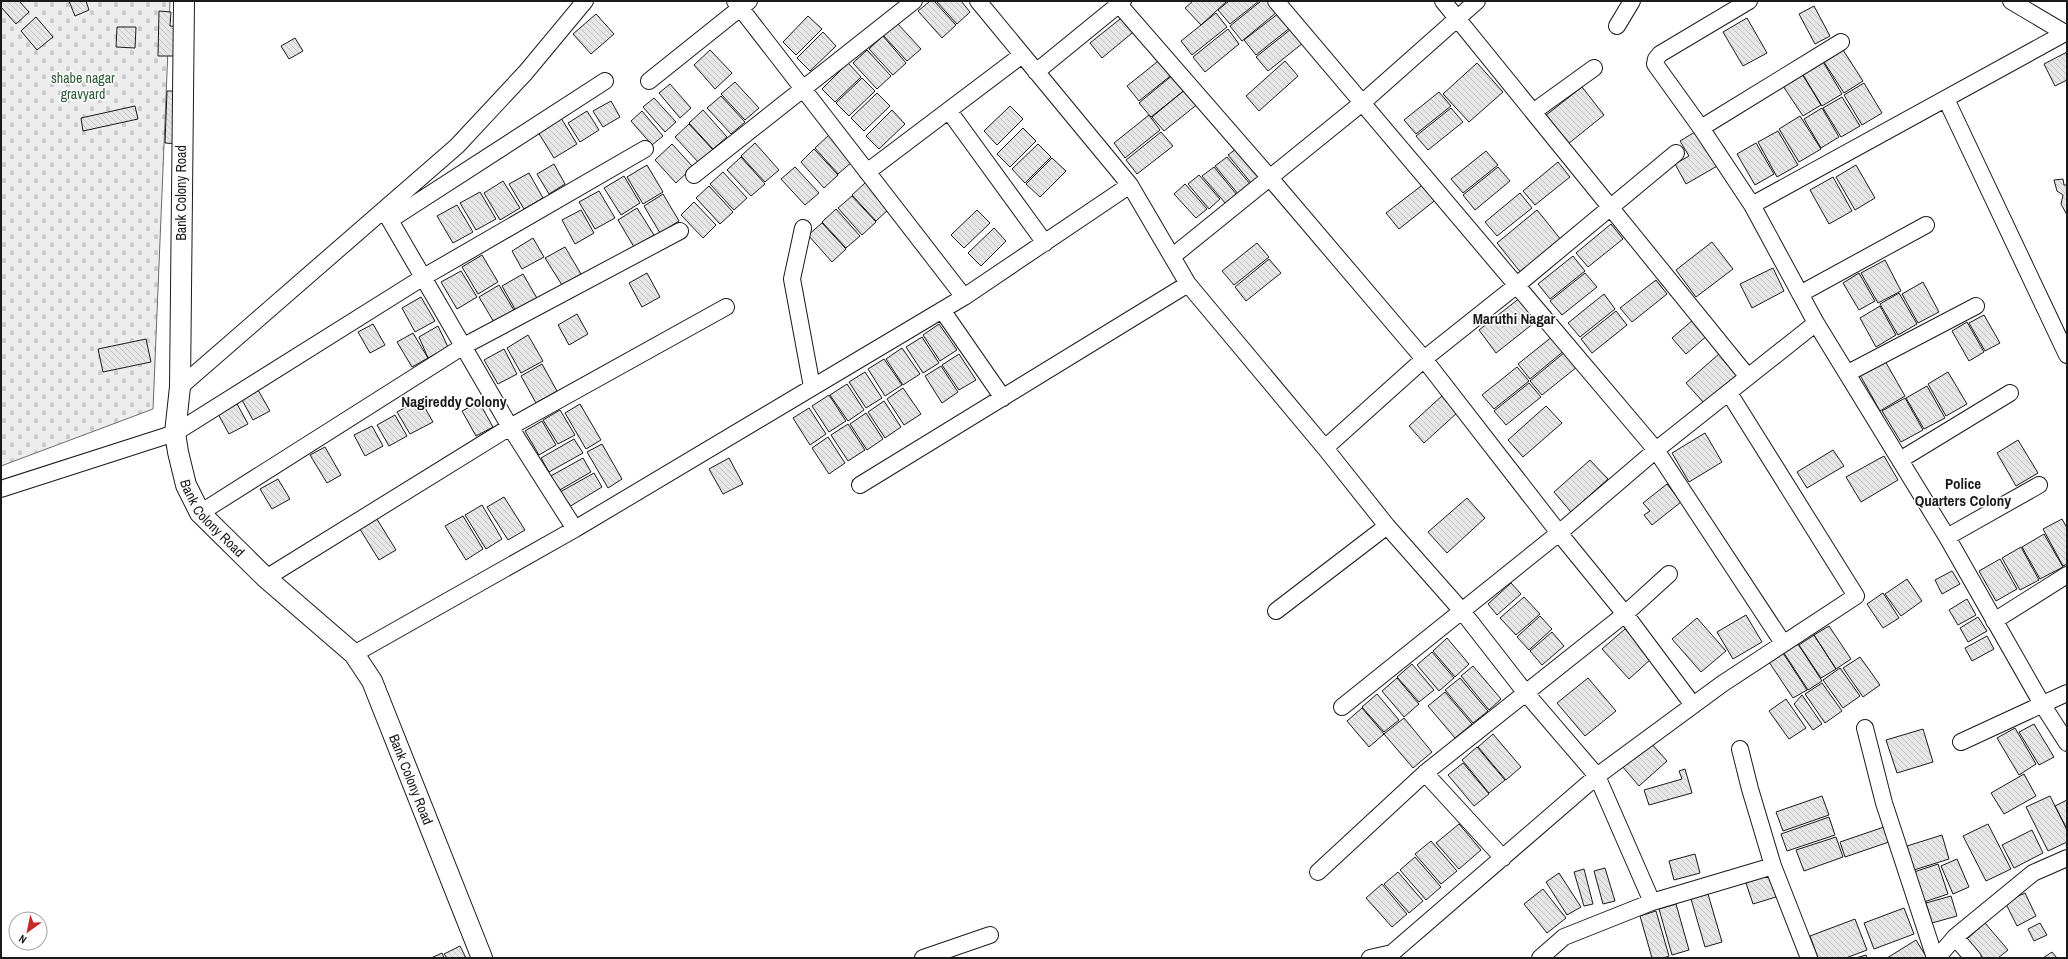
<svg xmlns="http://www.w3.org/2000/svg" width="2068" height="959" font-family="'Archivo Narrow',sans-serif">
  <defs>
    <pattern id="cemetery-stones" width="16" height="16" patternUnits="userSpaceOnUse"><rect width="16" height="16" fill="#ededed"/><path d="M2 7V4a2 2 0 0 1 4 0v3zM10 15v-3a2 2 0 0 1 4 0v3z" fill="#cbcbcb"/></pattern>
    <pattern id="building-back-hatch" width="6" height="6" patternUnits="userSpaceOnUse"><rect width="6" height="6" fill="#e6e6e6"/><path d="M-1 5l2 2M0 0l6 6M5-1l2 2" fill="none" stroke="#c5c5c5"/></pattern>
  </defs>
  <rect width="100%" height="100%" fill="#fff"/>
  <path fill="url(#cemetery-stones)" stroke="#6a6a6a" d="M1 1H170L153 409 1 466Z"/>
  <path fill="url(#building-back-hatch)" stroke="#1a1a1a" d="M1 1H19L29 12 16 24 1 7Z
    M69 1H86L89 10 75 16Z
    M930 1H934L956 25 942 38 918 11Z
    M936 1H961L970 12 957 24Z
    M1193 1H1227L1201 25 1185 8Z
    M1229 1H1259L1230 24 1218 10Z
    M1261 1H1268L1277 12 1242 41 1230 26Z
    M1814 6 1830 36 1815 44 1799 14Z
    M159 11 171 12 170 26 183 27 182 56H158Z
    M1216 13 1227 27 1192 55 1181 41Z
    M1279 13 1291 27 1256 55 1244 40Z
    M596 14 614 34 591 54 573 34Z
    M1125 15 1137 29 1102 58 1090 43Z
    M808 16 822 29 796 55 783 42Z
    M36 17 53 37 37 50 21 31Z
    M1747 18 1767 53 1743 66 1723 32Z
    M897 23 921 49 907 61 883 35Z
    M117 27H136L135 48 116 47Z
    M1228 29 1239 44 1205 72 1193 57Z
    M1291 29 1303 43 1268 71 1256 57Z
    M823 32 836 46 810 71 797 58Z
    M883 36 906 63 893 75 869 49Z
    M295 38 303 51 289 59 281 46Z
    M710 50 732 73 715 89 694 65Z
    M867 50 891 76 877 89 853 63Z
    M1843 50 1863 81 1844 93 1824 62Z
    M2067 52V80L2055 86 2044 64Z
    M1162 58 1174 73 1139 101 1127 86Z
    M1822 60 1842 94 1822 106 1802 73Z
    M1285 61 1298 76 1259 111 1246 96Z
    M848 63 861 77 835 102 822 89Z
    M1477 63 1503 92 1469 122 1443 94Z
    M1174 74 1186 89 1151 117 1139 103Z
    M1802 74 1821 105 1803 116 1783 86Z
    M862 78 875 91 849 116 836 103Z
    M735 82 759 108 745 120 721 94Z
    M1864 83 1882 113 1862 125 1844 95Z
    M670 84 691 108 680 118 659 93Z
    M1582 87 1604 115 1568 144 1545 116Z
    M1187 88 1199 103 1164 131 1152 117Z
    M167 91H181L180 144 165 143Z
    M1439 92 1451 106 1416 134 1404 120Z
    M877 93 890 106 864 131 851 118Z
    M721 96 745 122 731 134 707 108Z
    M1842 97 1860 126 1841 137 1823 108Z
    M654 98 676 122 665 132 643 107Z
    M611 101 620 117 603 127 593 111Z
    M135 106 138 119 83 131 81 118Z
    M1010 106 1023 119 997 145 984 131Z
    M1451 108 1463 122 1428 150 1416 136Z
    M1822 108 1839 137 1821 148 1804 119Z
    M703 110 727 137 713 149 689 123Z
    M892 110 905 124 879 149 866 136Z
    M587 111 599 130 580 142 568 123Z
    M642 111 663 136 652 145 631 121Z
    M1149 115 1160 130 1125 158 1114 143Z
    M1800 116 1821 149 1799 162 1779 129Z
    M561 118 577 144 554 158 538 132Z
    M689 124 713 150 699 163 675 137Z
    M1023 128 1036 141 1010 167 997 154Z
    M1698 130 1719 165 1686 184 1675 164 1689 156 1680 141Z
    M1778 131 1798 165 1777 177 1758 142Z
    M1161 132 1173 146 1137 174 1126 160Z
    M829 135 852 162 838 174 815 148Z
    M755 143 779 170 765 182 741 156Z
    M1756 143 1774 174 1755 185 1737 154Z
    M672 144 693 167 676 183 655 160Z
    M1038 144 1051 157 1025 183 1012 169Z
    M1241 145 1265 174 1252 184 1228 155Z
    M814 149 838 175 824 188 801 162Z
    M1486 151 1498 165 1463 193 1451 179Z
    M741 157 765 184 751 196 727 170Z
    M1227 157 1251 185 1239 195 1215 166Z
    M1052 158 1066 171 1040 197 1026 184Z
    M1558 162 1570 177 1535 205 1523 191Z
    M554 164 565 184 549 194 537 174Z
    M647 165 663 192 643 204 627 177Z
    M1856 165 1875 198 1855 210 1836 177Z
    M795 167 819 193 805 205 781 179Z
    M1214 167 1237 195 1226 204 1202 176Z
    M1498 167 1510 181 1475 210 1463 195Z
    M723 172 747 198 734 210 710 184Z
    M529 173 543 198 524 209 509 184Z
    M1199 175 1220 199 1209 209 1188 184Z
    M624 176 640 203 621 215 604 188Z
    M1833 177 1852 211 1829 224 1810 190Z
    M2063 179 2064 185H2067V215L2061 204 2063 195 2057 191 2054 180Z
    M503 181 520 208 500 220 484 193Z
    M866 182 890 208 876 221 852 195Z
    M1425 183 1438 198 1399 229 1386 213Z
    M1185 184 1207 209 1196 218 1174 194Z
    M709 186 733 212 720 224 696 198Z
    M599 191 615 218 595 229 579 202Z
    M480 192 496 219 476 230 460 203Z
    M1520 193 1532 208 1497 236 1485 222Z
    M663 194 679 221 660 233 644 206Z
    M852 196 876 222 862 235 838 208Z
    M694 202 716 225 703 238 681 215Z
    M457 205 473 232 453 243 437 216Z
    M637 208 654 235 634 247 618 220Z
    M836 209 860 236 846 248 822 222Z
    M581 210 594 233 575 244 562 220Z
    M977 210 990 223 964 248 951 235Z
    M1537 210 1562 241 1522 274 1497 243Z
    M822 223 846 249 832 262 808 235Z
    M1611 224 1623 239 1588 267 1576 253Z
    M994 228 1006 241 981 266 968 253Z
    M533 238 544 257 522 269 512 251Z
    M1712 242 1733 269 1696 297 1676 270Z
    M1257 243 1269 257 1234 285 1222 271Z
    M565 247 581 274 562 285 545 258Z
    M482 255 498 282 478 294 462 267Z
    M1573 256 1585 271 1550 299 1538 284Z
    M1269 259 1281 273 1246 301 1235 287Z
    M1885 260 1901 291 1878 303 1861 273Z
    M1773 268 1784 291 1752 308 1740 284Z
    M461 271 477 297 457 309 441 282Z
    M647 273 660 297 642 307 629 283Z
    M1585 273 1597 287 1562 315 1550 301Z
    M1859 273 1875 301 1859 310 1843 283Z
    M523 274 538 300 516 311 502 286Z
    M1656 280 1667 294 1632 322 1620 308Z
    M1923 282 1939 312 1918 323 1902 294Z
    M499 285 515 312 495 324 479 297Z
    M1899 293 1917 324 1898 335 1880 304Z
    M1604 294 1615 309 1580 337 1568 323Z
    M421 297 435 321 415 332 402 308Z
    M1521 297 1539 319 1496 353 1479 330Z
    M1880 306 1896 335 1876 347 1860 318Z
    M1616 311 1627 325 1592 353 1581 339Z
    M577 314 588 334 569 345 558 325Z
    M1984 315 2000 343 1985 351 1969 323Z
    M1694 319 1708 335 1686 354 1672 338Z
    M1967 322 1984 352 1969 361 1952 331Z
    M373 324 385 345 370 353 358 332Z
    M939 324 957 350 940 361 923 335Z
    M438 326 448 347 428 358 419 337Z
    M413 333 428 358 412 367 397 342Z
    M528 335 543 361 521 373 507 348Z
    M1553 336 1565 350 1530 379 1518 364Z
    M922 337 939 363 923 373 906 347Z
    M146 339 151 362 103 372 98 349Z
    M902 348 920 374 903 385 886 359Z
    M504 349 517 374 498 384 484 360Z
    M1565 352 1577 367 1542 395 1530 381Z
    M1720 353 1738 374 1704 403 1686 383Z
    M959 354 976 380 959 390 942 365Z
    M884 359 902 385 885 396 868 369Z
    M1885 361 1905 396 1880 411 1860 375Z
    M542 364 557 391 536 403 521 376Z
    M941 366 958 392 942 403 925 376Z
    M1517 367 1529 381 1494 409 1482 395Z
    M865 372 882 398 866 408 849 382Z
    M1948 372 1967 404 1946 416 1928 384Z
    M1529 383 1541 397 1506 425 1494 411Z
    M847 384 864 410 848 421 830 395Z
    M1927 386 1945 418 1924 429 1906 398Z
    M903 388 921 414 904 425 887 399Z
    M258 390 270 411 253 420 242 400Z
    M829 395 846 421 829 432 812 406Z
    M1443 395 1458 412 1424 443 1409 426Z
    M1905 398 1923 430 1901 442 1882 411Z
    M420 399 433 422 410 434 397 412Z
    M884 401 901 427 885 438 868 412Z
    M236 402 248 424 229 434 217 412Z
    M479 402 493 427 476 436 462 411Z
    M580 404 601 440 586 449 565 413Z
    M1546 406 1562 423 1523 457 1508 440Z
    M809 408 826 434 810 445 793 418Z
    M560 410 575 435 558 444 543 420Z
    M866 413 883 439 867 450 850 424Z
    M395 415 407 436 389 446 377 425Z
    M542 421 556 445 539 455 525 431Z
    M848 424 865 450 848 461 831 435Z
    M372 426 383 446 365 456 354 435Z
    M1705 433 1722 462 1689 482 1672 453Z
    M828 437 845 463 829 474 812 448Z
    M574 439 583 453 549 472 541 458Z
    M2018 440 2038 473 2016 486 1997 453Z
    M602 444 622 479 608 488 587 452Z
    M325 447 341 475 327 483 310 455Z
    M1833 450 1844 466 1807 488 1797 472Z
    M1884 456 1898 480 1861 502 1846 477Z
    M583 458 591 472 558 491 549 477Z
    M729 458 743 484 723 494 709 469Z
    M1590 460 1608 479 1571 512 1554 492Z
    M594 473 602 487 569 507 560 492Z
    M278 479 290 499 272 509 260 489Z
    M1667 484 1681 502 1652 525 1644 515 1650 511 1643 503Z
    M504 497 525 530 508 540 487 507Z
    M1467 498 1485 518 1447 553 1428 532Z
    M482 505 502 539 486 549 465 515Z
    M375 516 396 550 379 560 358 526Z
    M463 516 483 549 466 560 445 526Z
    M2062 519 2067 528V564L2063 566 2043 529Z
    M2044 534 2063 567 2040 579 2022 547Z
    M2021 547 2039 580 2020 590 2002 558Z
    M2000 559 2017 589 1996 601 1979 571Z
    M1952 571 1960 584 1942 594 1935 580Z
    M1907 579 1922 601 1901 616 1885 594Z
    M1511 583 1521 594 1497 615 1488 604Z
    M1883 593 1899 618 1883 628 1867 604Z
    M1524 597 1540 614 1516 635 1500 618Z
    M1967 599 1976 615 1958 625 1949 610Z
    M1746 615 1762 642 1733 659 1717 632Z
    M1540 616 1552 629 1529 650 1517 637Z
    M1978 617 1987 631 1968 642 1960 628Z
    M1697 618 1726 651 1701 672 1672 639Z
    M1829 626 1851 659 1836 669 1814 635Z
    M1625 629 1652 658 1629 679 1602 649Z
    M1552 632 1564 646 1542 665 1530 651Z
    M1814 635 1836 669 1821 678 1799 645Z
    M1987 636 1994 649 1972 661 1965 648Z
    M1447 638 1469 664 1455 677 1433 651Z
    M1798 644 1822 681 1808 690 1784 653Z
    M1432 652 1454 678 1439 691 1417 665Z
    M1783 653 1807 690 1793 698 1769 662Z
    M1860 657 1880 685 1863 697 1843 668Z
    M1412 664 1434 690 1419 702 1397 677Z
    M1473 666 1501 699 1489 710 1461 676Z
    M1840 668 1860 696 1843 708 1823 680Z
    M1397 678 1419 704 1404 717 1382 691Z
    M1460 678 1488 711 1473 723 1445 690Z
    M1588 678 1616 711 1585 736 1557 703Z
    M1822 683 1842 711 1825 723 1805 694Z
    M1445 692 1472 724 1455 738 1428 706Z
    M1377 694 1399 720 1384 732 1362 707Z
    M1802 695 1822 724 1813 730 1794 704Z
    M1786 699 1806 728 1789 739 1769 711Z
    M1362 708 1384 734 1369 747 1347 721Z
    M1404 718 1432 752 1413 768 1384 734Z
    M2034 724 2054 757 2039 765 2019 732Z
    M2015 728 2036 764 2019 775 1997 738Z
    M1923 729 1933 762 1897 773 1886 740Z
    M1493 734 1521 767 1506 780 1478 747Z
    M1650 742 1667 761 1639 786 1622 766Z
    M1477 747 1505 780 1489 793 1462 760Z
    M1463 763 1489 794 1474 806 1448 775Z
    M1685 769 1692 793 1649 805 1644 790 1682 779 1679 771Z
    M2024 774 2036 796 2004 814 1991 793Z
    M1822 796 1829 815 1783 831 1776 812Z
    M2050 796 2067 830V842L2048 851 2026 807Z
    M2067 800V829L2055 806Z
    M1829 817 1835 835 1787 851 1781 834Z
    M1459 824 1481 850 1459 869 1436 843Z
    M1988 824 2011 869 1986 881 1963 836Z
    M1884 827 1889 842 1845 857 1840 842Z
    M2032 830 2043 853 2014 868 2002 845Z
    M1942 835 1949 859 1914 870 1907 846Z
    M1836 837 1843 857 1804 871 1796 850Z
    M1431 841 1457 871 1441 884 1415 854Z
    M1695 854 1700 873 1674 880 1669 861Z
    M1415 857 1441 887 1426 900 1400 870Z
    M1957 859 1969 887 1953 894 1941 866Z
    M1938 864 1948 894 1921 903 1911 873Z
    M1605 868 1615 901 1603 904 1594 871Z
    M1584 869 1593 904 1584 906 1574 872Z
    M1398 872 1423 901 1409 913 1384 884Z
    M1559 873 1581 907 1567 915 1546 882Z
    M1769 875 1776 897 1753 904 1746 883Z
    M1382 884 1407 914 1392 927 1366 898Z
    M1543 889 1566 918 1547 933 1524 904Z
    M2025 893 2036 916 2017 926 2005 902Z
    M1708 894 1722 942 1705 947 1691 899Z
    M1951 896 1957 916 1932 923 1926 903Z
    M1676 904 1689 950 1672 955 1659 909Z
    M1904 908 1914 934 1874 949 1864 923Z
    M1656 911 1669 956 1664 958H1652L1640 916Z
    M1855 919 1867 950 1846 958H1818L1810 936Z
    M1985 923 2008 950 1998 958H1983L1967 939Z
    M2040 923 2047 935 2034 941 2028 929Z
    M1916 940 1927 958H1887Z
    M460 946 466 958H447L444 954Z
    M2052 952 2057 958H2043Z
    M442 953 444 958H431Z
    M1866 955 1867 958H1856Z"/>
  <g fill="none" stroke-linecap="round" stroke-linejoin="round">
    <g stroke="#1a1a1a" stroke-width="18">
      <path id="minor" d="M735 1 964 297
        M978 1 1130 185 1188 284 1325 448 1387 526 1462 611 1525 692 1597 776 1652 902
        M1116 1 1270 178 1424 359 1559 533 1625 614 1693 705
        M1276 1 1656 450 1783 643
        M1443 1 1748 377
        M1749 1 1660 54 1656 59 1655 64 1701 128 1752 205 1816 323 1947 537 2042 704 2067 743
        M2011 1 2065 33
        M1617 26 1632 1
        M1036 72 1123 1
        M649 81 749 1
        M1946 99 2067 355
        M949 111 1045 243
        M1533 112 1594 68
        M1701 128 1841 42
        M867 172 1022 55
        M694 175 914 1
        M1752 205 2067 32
        M384 210 510 427 575 529
        M390 220 605 81
        M803 228 792 279 812 387
        M1173 256 1362 103 1477 1
        M1800 294 1926 225
        M942 310 1003 398
        M1848 373 1976 306
        M180 387 457 146 526 72 585 1
        M1325 448 1424 359 1517 285 1676 153
        M1900 460 2010 393
        M860 485 1188 284
        M1 489 175 433 422 278 645 149
        M200 513 462 347 680 231
        M1947 537 2039 485
        M266 578 510 427 726 307
        M1276 611 1387 526
        M1994 621 2067 575
        M354 654 575 529 964 297 1130 185
        M1342 707 1559 533 1656 450 1816 323
        M1865 728 1884 803 1935 958
        M1961 742 2067 693
        M1740 749 1750 789 1773 866 1809 958
        M1425 773 1503 858
        M1318 872 1425 773 1625 614 1669 574
        M1955 937 1973 958
        M923 958 990 935
        M1370 958 1392 953 1597 776 1722 684 1856 596 1729 393
        M1540 958 1564 937 1652 902 1773 866
        M1937 958 1955 937 2033 873 2067 858"/>
    </g>
    <g stroke="#1a1a1a" stroke-width="22">
      <g id="tertiary">
        <path id="s1" d="M184 1 180 387 175 433 178 452 186 485 200 513 266 578 354 654 372 681 482 958"/>
      </g>
    </g>
    <use href="#minor" stroke="#fff" stroke-width="16"/>
    <use href="#tertiary" stroke="#fff" stroke-width="20"/>
  </g>
  <g text-anchor="middle" dominant-baseline="central" stroke-width="3" stroke-linejoin="round" paint-order="stroke">
    <g font-size="14" fill="#2b5a34" stroke="#fff">
      <text x="83" y="78">shabe nagar<tspan x="83" dy="16">gravyard</tspan></text>
    </g>
    <g font-size="14" fill="#1a1a1a" stroke="#fff">
      <text transform="translate(181 193) rotate(-90)">Bank Colony Road</text>
      <text stroke="none"><textPath href="#s1" startOffset="528">Bank Colony Road</textPath></text>
      <text stroke="none"><textPath href="#s1" startOffset="864">Bank Colony Road</textPath></text>
    </g>
    <g font-size="15" font-weight="bold" fill="#1a1a1a" stroke="#fff">
      <text x="1514" y="318">Maruthi Nagar</text>
      <text x="454" y="401">Nagireddy Colony</text>
      <text x="1963" y="483">Police<tspan x="1963" dy="17">Quarters Colony</tspan></text>
    </g>
  </g>
  <rect width="2068" height="959" fill="none" stroke="#1a1a1a" stroke-width="4"/>
  <g transform="translate(28 931) rotate(213)"><circle r="19" fill="#ffffff" stroke="#a3a3a3"/>
  <path d="M0-3L7 15L0 10L-7 15Z" fill="#c62828"/>
  <text y="-6" font-size="11" font-weight="bold" text-anchor="middle" fill="#1a1a1a">N</text>
  </g>
</svg>
